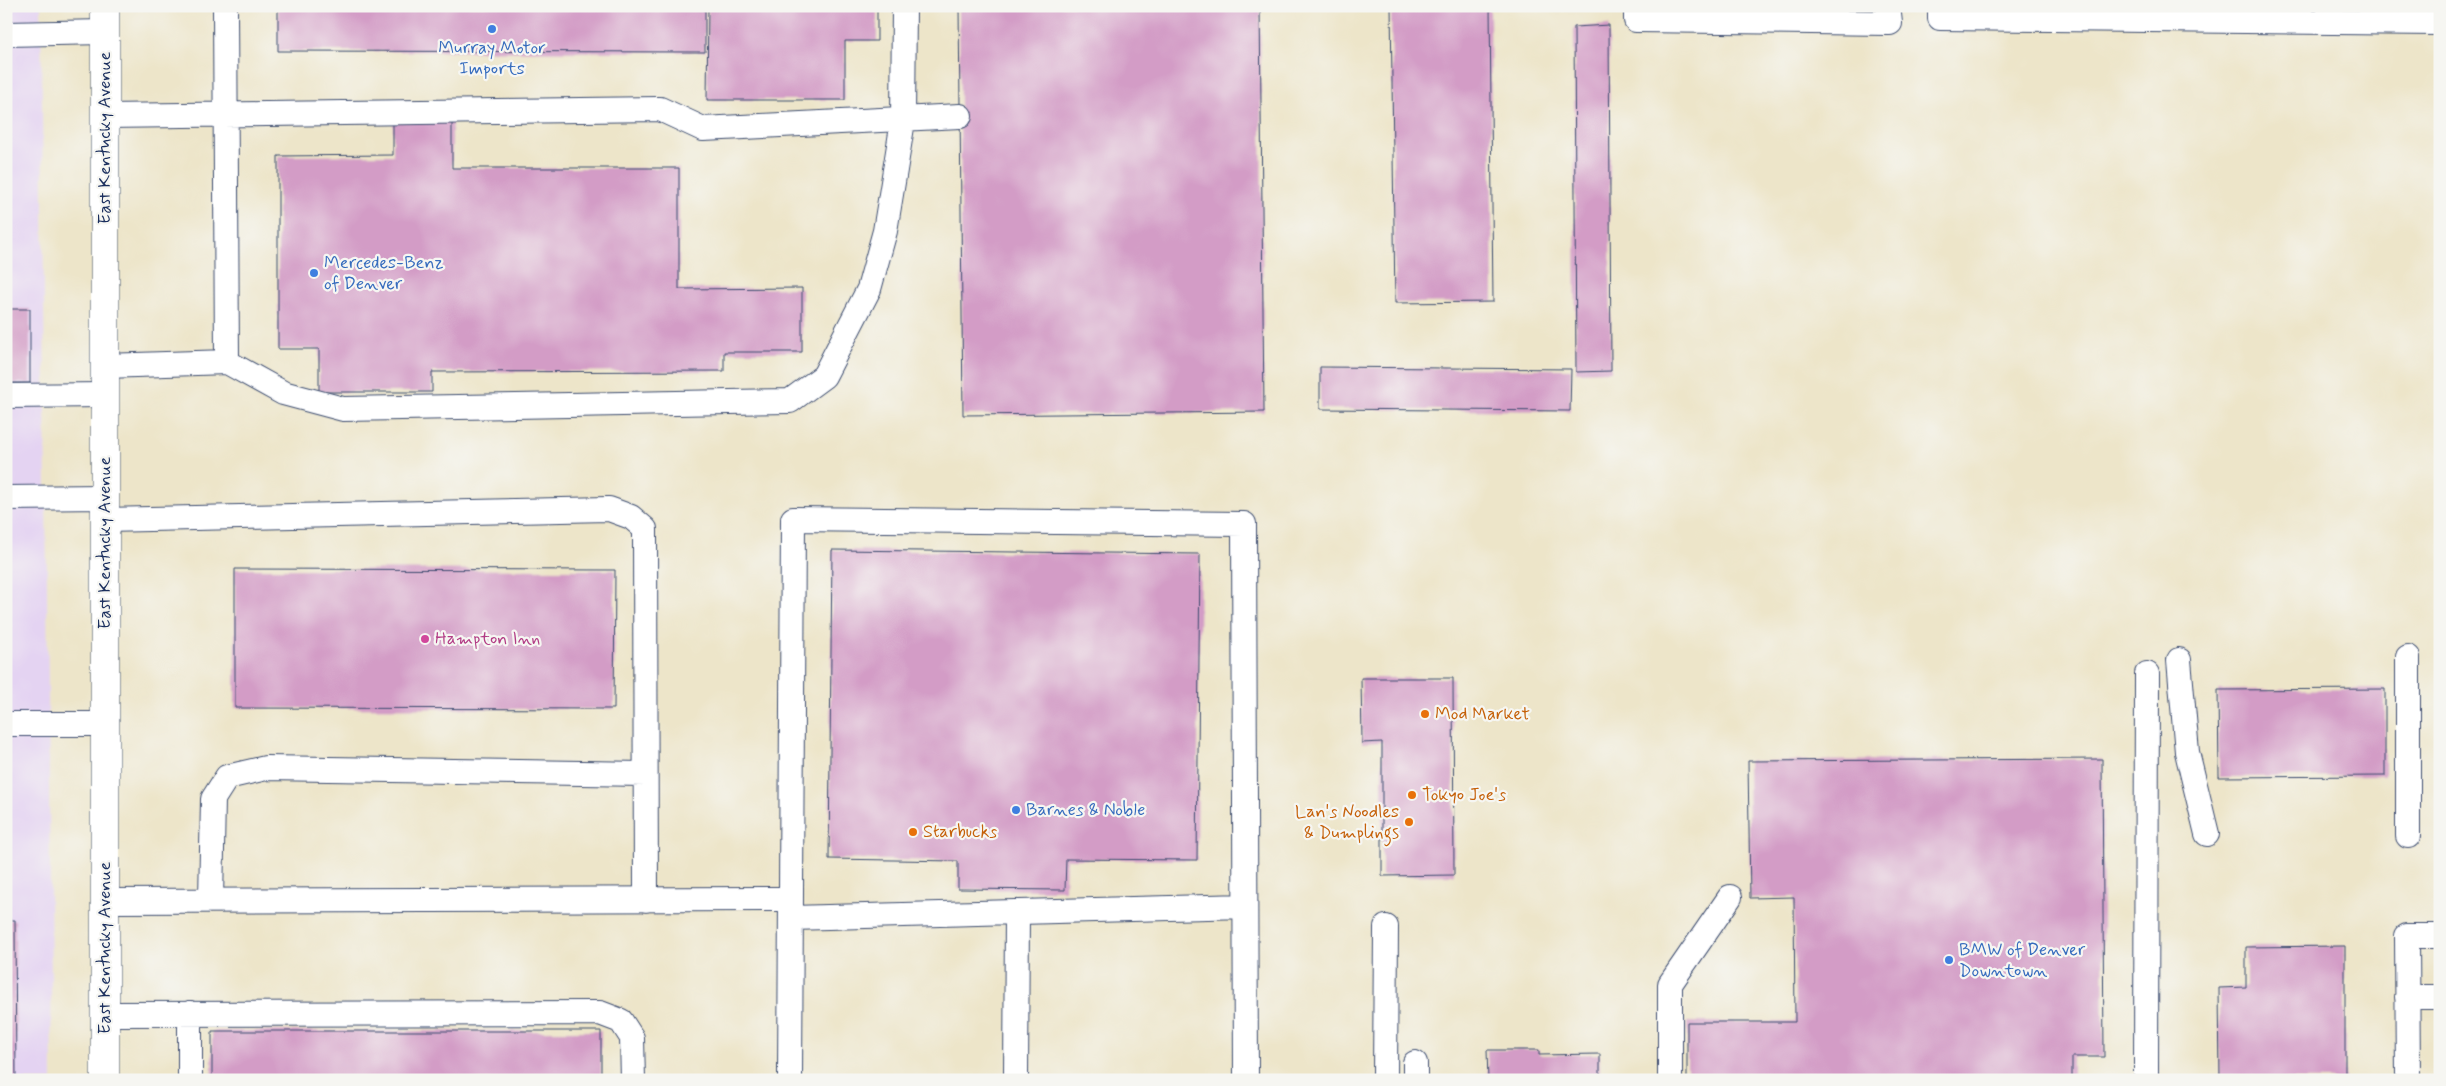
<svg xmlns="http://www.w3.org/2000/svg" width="2446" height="1086" font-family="Mynerve,sans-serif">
  <rect width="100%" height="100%" fill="#f6f6f2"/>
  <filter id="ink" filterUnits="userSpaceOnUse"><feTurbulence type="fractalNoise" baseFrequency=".02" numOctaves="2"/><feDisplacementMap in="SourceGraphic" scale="10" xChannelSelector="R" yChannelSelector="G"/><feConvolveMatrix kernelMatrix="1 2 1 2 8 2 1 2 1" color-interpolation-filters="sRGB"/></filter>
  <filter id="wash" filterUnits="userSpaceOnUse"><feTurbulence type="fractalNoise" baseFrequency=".0096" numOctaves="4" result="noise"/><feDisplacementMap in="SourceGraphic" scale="20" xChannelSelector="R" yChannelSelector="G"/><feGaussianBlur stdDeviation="1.12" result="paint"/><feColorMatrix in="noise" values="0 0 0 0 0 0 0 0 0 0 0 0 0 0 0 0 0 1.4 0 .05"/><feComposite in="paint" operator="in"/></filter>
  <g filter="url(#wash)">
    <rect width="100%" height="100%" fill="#ede5c9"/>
    <path fill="#e4d3f2" d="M6 6H41L52 1080H6Z"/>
    <g id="blocks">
      <path fill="#d39cc6" d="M278 6H705V52L278 51Z
        M708 6H877V41H845V100H707Z
        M959 6H1260L1264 412 963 415Z
        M1391 6H1490L1493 302 1395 303Z
        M1609 25 1611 371 1576 372 1574 27Z
        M393 118H452V168H679V289L802 288V352H724V371L432 372V392H319V349H278V156L393 155Z
        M6 309H30V383H6Z
        M1320 367 1571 369 1570 411 1320 409Z
        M832 550 1200 554 1197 860 1066 859 1065 890 958 889V861L829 859Z
        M235 569 615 570 614 709 235 708Z
        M1361 678H1453L1454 875 1382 876V742L1362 743Z
        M2385 689V776L2219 777 2218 690Z
        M2102 759 2104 1057H2072V1080H1687V1022H1795L1794 897 1750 898 1748 761Z
        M6 920H15L16 1080H6Z
        M2345 946V1080H2220L2219 988 2246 987V947Z
        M212 1031H601V1080H212Z
        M1487 1050H1539V1055L1600 1054V1080H1488Z"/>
    </g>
  </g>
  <g filter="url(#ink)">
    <use href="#blocks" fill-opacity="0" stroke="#3a4a6e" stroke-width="1"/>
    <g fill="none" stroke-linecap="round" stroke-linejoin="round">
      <g stroke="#3a4a6e" stroke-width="26">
        <path id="lane" d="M1636 6V20L1890 23 1888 6
          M1940 6V18L2440 23
          M6 34 105 32
          M105 116 660 109 703 129 960 116
          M227 362 283 393 343 409 790 401 824 376 869 289 885 231 903 121 904 6
          M105 366 227 362 225 6
          M6 396 105 395
          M6 498 105 497
          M105 520 609 509 631 517 645 529 646 900
          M2408 657V836
          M2179 660 2187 752 2207 834
          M6 724H105
          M211 900 213 799 227 777 266 768 645 774
          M105 901 791 899
          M791 918 1245 906
          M2407 997H2440
          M105 1014 600 1013 621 1021 632 1038 633 1080
          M190 1080V1013
          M790 1080 793 519 1244 524 1246 1080
          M1016 1080 1017 912
          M1385 1080 1386 927
          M1415 1080V1063
          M1670 1080V984L1730 897
          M2146 1080 2147 674
          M2408 1080 2407 936H2440"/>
      </g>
      <g stroke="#3a4a6e" stroke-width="29">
        <path id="secondary" d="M105 6V1080"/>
      </g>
      <use href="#lane" stroke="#fff" stroke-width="24"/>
      <use href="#secondary" stroke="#fff" stroke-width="28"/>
    </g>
  </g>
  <g fill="#3f7fe0" stroke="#f6f6f2" stroke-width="2">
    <circle cx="492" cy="29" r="5"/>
    <circle cx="314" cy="273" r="5"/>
    <circle cx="1016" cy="810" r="5"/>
    <circle cx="1949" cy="960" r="5"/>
  </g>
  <circle fill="#d1479c" stroke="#f6f6f2" stroke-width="2" cx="425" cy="639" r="5"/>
  <g fill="#e8710a" stroke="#f6f6f2" stroke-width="2">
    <circle cx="1425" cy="714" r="5"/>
    <circle cx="1412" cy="795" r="5"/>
    <circle cx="1409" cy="822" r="5"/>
    <circle cx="913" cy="832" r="5"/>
  </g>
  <g text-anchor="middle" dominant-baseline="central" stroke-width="4.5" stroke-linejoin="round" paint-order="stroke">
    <g font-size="18" fill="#366cbe" stroke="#f6f6f2" text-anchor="start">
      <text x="492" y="48" text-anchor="middle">Murray Motor<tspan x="492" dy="21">Imports</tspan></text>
      <text x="324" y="263">Mercedes-Benz<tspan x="324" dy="21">of Denver</tspan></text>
      <text x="1026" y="810">Barnes &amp; Noble</text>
      <text x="1959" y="950">BMW of Denver<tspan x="1959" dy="21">Downtown</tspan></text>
    </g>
    <g font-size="18" fill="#1b2f5e" stroke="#f6f6f2">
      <text transform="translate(105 138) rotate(-90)">East Kentucky Avenue</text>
      <text transform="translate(105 543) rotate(-90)">East Kentucky Avenue</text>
      <text transform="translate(105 948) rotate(-90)">East Kentucky Avenue</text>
    </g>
    <g font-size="18" fill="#b23c85" stroke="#f6f6f2" text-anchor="start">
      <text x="435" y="639">Hampton Inn</text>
    </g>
    <g font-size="18" fill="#c56008" stroke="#f6f6f2" text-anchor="start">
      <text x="1435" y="714">Mod Market</text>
      <text x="1422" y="795">Tokyo Joe's</text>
      <text x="1399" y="812" text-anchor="end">Lan's Noodles<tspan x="1399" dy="21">&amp; Dumplings</tspan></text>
      <text x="923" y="832">Starbucks</text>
    </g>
  </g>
  <rect width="2446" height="1086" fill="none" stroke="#f6f6f2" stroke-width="25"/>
</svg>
